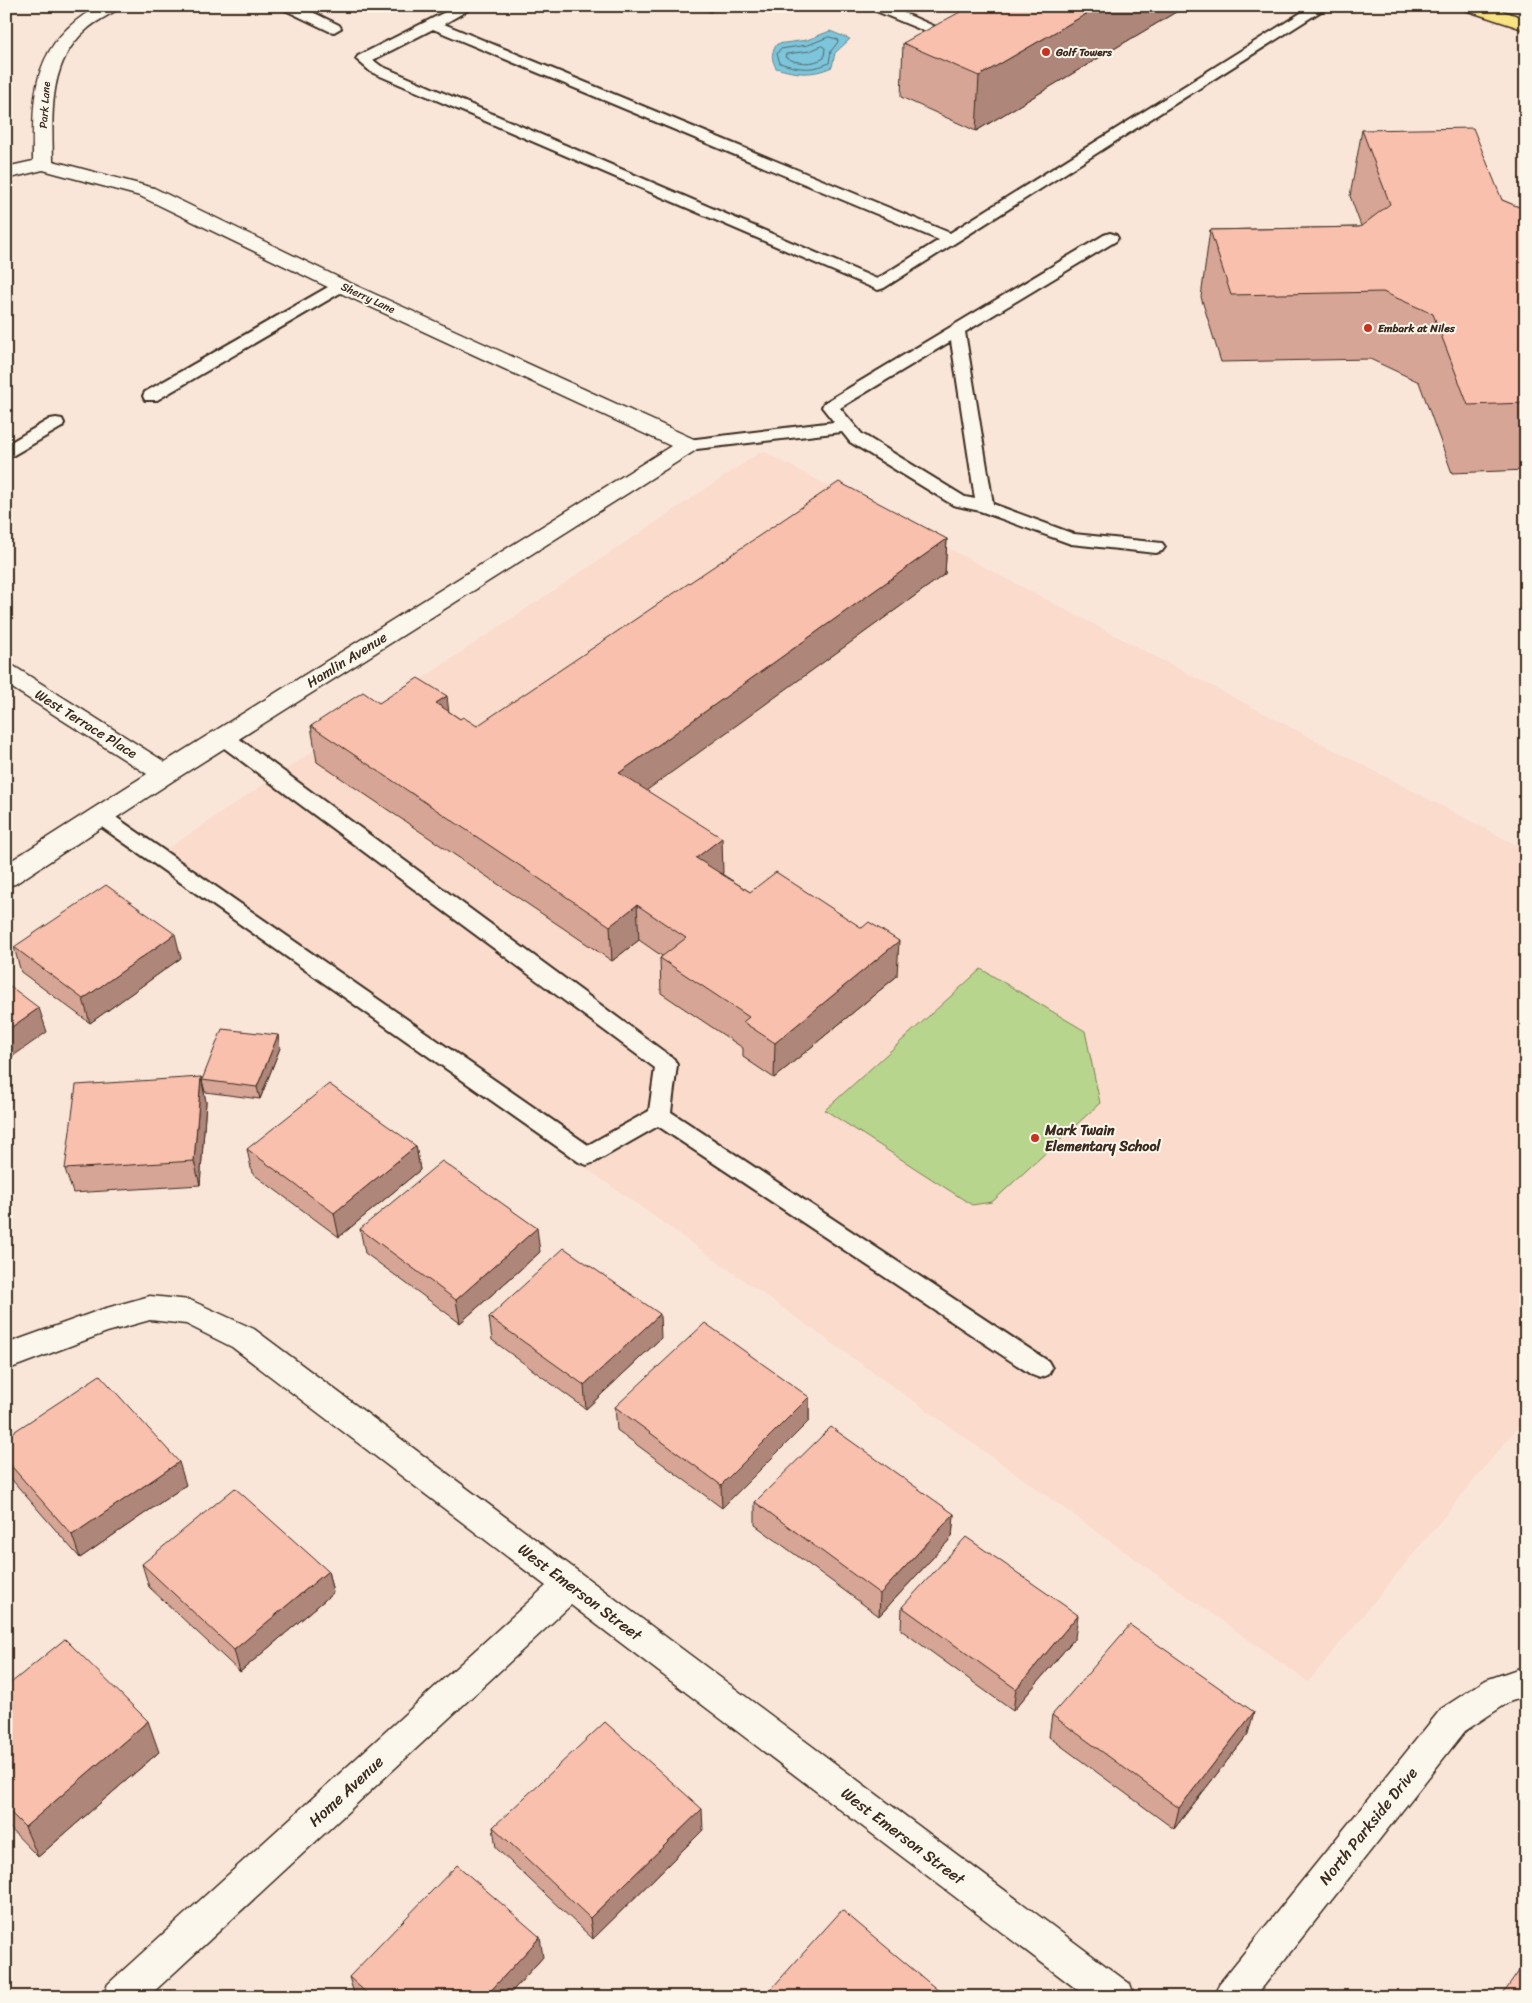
<svg xmlns="http://www.w3.org/2000/svg" width="1532" height="2003" font-family="Sriracha,sans-serif">
  <rect width="100%" height="100%" fill="#fae6d9"/>
  <filter id="ink" filterUnits="userSpaceOnUse"><feTurbulence type="fractalNoise" baseFrequency=".02" numOctaves="2"/><feDisplacementMap in="SourceGraphic" scale="10" xChannelSelector="R" yChannelSelector="G"/><feConvolveMatrix kernelMatrix="1 2 1 2 8 2 1 2 1" color-interpolation-filters="sRGB"/></filter>
  <g filter="url(#ink)">
    <path fill="#fadbcc" d="M762 451 1526 850V1417L1308 1682 152 859Z"/>
    <path fill="#b8d58d" stroke="#7a8056" d="M981 969 1085 1031 1100 1103 992 1202 972 1205 825 1110Z"/>
    <path fill="#7bc5db" stroke="#61878f" d="M830 31 850 39 835 53 832 67C812 76 796 74 776 68 771 58 771 53 777 44L807 40Z"/>
    <g fill="none" stroke-linecap="round" stroke-linejoin="round">
      <path stroke="#55686a" stroke-width="1" d="M829 37 837 39 838 42 831 51 829 63C812 71 797 69 780 63L777 54 780 49 808 45Z
        M822 46 825 48 824 58C812 65 797 64 785 57L786 54 810 51Z"/>
      <g stroke="#3b2a1e" stroke-width="4">
        <path id="service" d="M281 6H300L339 25 341 28 334 32 329 31 283 9Z
          M457 6H475L444 24 950 233 1312 6H1329L884 288 878 290 371 72 356 59 358 56ZM433 29 939 240 877 279 381 66 373 60Z
          M869 6H888L936 27 953 25 988 6H1006L961 32 934 35 871 9Z
          M1110 233 1116 235 1118 238 1116 241 965 332 993 504 1074 534 1162 543 1165 547 1162 551 1156 553 1071 544 980 511 953 505 850 442 842 432 688 450 682 449 679 445 682 441 688 440 834 422 822 407 824 403 1104 235ZM951 341 975 499 965 497 862 434 840 408Z
          M341 281 347 283 349 286 347 289 157 400H145L143 396 145 392 335 283Z
          M56 418 62 419 64 423 62 427 12 456 6 457V445L50 419Z
          M223 731 230 732 674 1059 677 1065 671 1112 1048 1361 1052 1368 1048 1375 1040 1378 1032 1375 658 1126 595 1162 587 1165 579 1162 93 821 90 816 93 811 100 809 107 811 588 1145 649 1111 655 1068 216 742 213 737 216 732Z"/>
      </g>
      <g stroke="#3b2a1e" stroke-width="3">
        <path id="minor" d="M98 6H120L117 10C107 16 94 22 85 31 48 64 52 115 53 161L154 188 348 282 696 440 699 445 696 450 174 780 15 884 6 886V864L147 774 6 684V665L15 667 165 762 671 446 334 290 140 196 43 170 6 179V167L33 161C33 91 31 45 98 6Z
          M150 1296 190 1300 254 1329 1130 1984 1135 1997H1087L571 1605 148 1997H103L108 1984 546 1586 232 1347 186 1324 150 1320 107 1332 6 1370V1344L103 1309Z
          M1526 1666V1696L1509 1702 1465 1731 1255 1997H1214L1219 1984 1441 1709 1486 1680Z"/>
      </g>
      <g stroke="#3b2a1e" stroke-width="3">
        <path id="primary" d="M1462 6H1489L1526 19V30L1465 10Z"/>
      </g>
      <use href="#service" fill="#fbf7ec" fill-rule="evenodd"/>
      <use href="#minor" fill="#fbf7ec" fill-rule="evenodd"/>
      <use href="#primary" fill="#f8e281" fill-rule="evenodd"/>
    </g>
    <path fill="#d6a596" stroke="#3b2a1e" d="M698 6H721L710 12Z
      M1186 6 976 131 901 97 903 43Z
      M1362 130 1502 200 1526 210V470L1452 473 1419 382 1370 359 1221 362 1201 297 1210 230 1360 227 1361 226 1350 196Z
      M947 539 945 574 646 790 723 873 722 874 750 892 897 976 774 1078 743 1057V1048L661 993 660 958 662 956 639 940 612 961 317 762 311 726 379 703 448 711 460 719 477 726Z
      M14 947 181 958 90 1023 21 972Z
      M280 1048 260 1099 205 1092 202 1080Z
      M201 1077 206 1102 200 1185 73 1193 65 1169Z
      M416 1146 420 1170 339 1237 252 1173 247 1149Z
      M360 1229 540 1252 460 1323 365 1253Z
      M489 1317 661 1338 586 1409 492 1340Z
      M809 1397V1421L722 1508 617 1430 615 1407Z
      M6 1437 186 1485 80 1558 6 1473Z
      M755 1502 954 1514 952 1537 879 1616 755 1525Z
      M142 1564 328 1571 333 1593 240 1672 149 1587Z
      M902 1607 1075 1638 1013 1711 901 1630Z
      M6 1687 159 1752 38 1857 6 1824Z
      M1052 1715 1248 1734 1174 1829 1049 1737Z
      M493 1827 703 1830 593 1939 496 1848Z
      M543 1957 507 1997H355L349 1977Z"/>
    <path fill="#ae867a" stroke="#3b2a1e" d="M710 6H721L710 12Z
      M1100 6H1186L976 131 979 76Z
      M947 539 945 574 621 809 619 773Z
      M447 696 451 731 436 703Z
      M722 838 723 873 697 893 696 858Z
      M637 905 639 940 612 961 610 926Z
      M175 934 181 958 90 1023 83 999Z
      M899 941 897 976 774 1078 775 1043Z
      M39 1008 47 1032 6 1061V1031Z
      M278 1035 280 1048 260 1099 257 1087Z
      M201 1077 206 1102 200 1185 194 1161Z
      M416 1146 420 1170 339 1237 334 1213Z
      M537 1228 540 1252 460 1323 456 1300Z
      M660 1314 661 1338 586 1409 584 1385Z
      M809 1397V1421L722 1508 721 1485Z
      M179 1462 186 1485 80 1558 72 1535Z
      M954 1514 952 1537 879 1616 880 1594Z
      M328 1571 333 1593 240 1672 234 1650Z
      M1078 1615 1075 1638 1013 1711 1016 1689Z
      M1254 1712 1248 1734 1174 1829 1179 1808Z
      M148 1721 159 1752 38 1857 25 1827Z
      M702 1809 703 1830 593 1939 590 1918Z
      M540 1937 543 1957 507 1997H485Z"/>
    <path fill="#f9c0ae" stroke="#3b2a1e" d="M971 6H1100L979 76 903 43Z
      M1473 128 1502 200 1526 210V403L1468 405 1433 314 1383 292 1231 295 1210 230 1360 227 1390 204 1362 130Z
      M839 482 947 539 619 773 722 838 696 858 750 892 776 872 862 928 869 922 899 941 775 1043 743 1022 749 1017 660 958 686 938 637 905 610 926 311 726 363 692 379 703 418 678 447 696 436 703 460 719 463 717 477 726Z
      M106 885 175 934 83 999 14 947Z
      M6 983 39 1008 6 1031Z
      M222 1029 278 1035 257 1087 202 1080Z
      M201 1077 194 1161 65 1169 76 1085Z
      M329 1084 416 1146 334 1213 247 1149Z
      M442 1161 537 1228 456 1300 360 1229Z
      M564 1248 660 1314 584 1385 489 1317Z
      M705 1323 809 1397 721 1485 615 1407Z
      M100 1375 179 1462 72 1535 6 1460V1437Z
      M831 1427 954 1514 880 1594 755 1502Z
      M235 1488 328 1571 234 1650 142 1564Z
      M966 1537 1078 1615 1016 1689 902 1607Z
      M1130 1625 1254 1712 1179 1808 1052 1715Z
      M65 1639 148 1721 25 1827 6 1808V1687Z
      M605 1722 702 1809 590 1918 493 1827Z
      M457 1865 540 1937 485 1997H371L349 1977Z
      M842 1910 946 1997H764Z
      M1526 1961V1997H1501Z"/>
  </g>
  <g fill="#c8321e" stroke="#fbf7ec" stroke-width="2">
    <circle cx="1046" cy="52" r="5"/>
    <circle cx="1368" cy="328" r="5"/>
    <circle cx="1035" cy="1138" r="5"/>
  </g>
  <g text-anchor="middle" dominant-baseline="central" stroke-width="4" stroke-linejoin="round" paint-order="stroke">
    <g font-size="11" font-weight="bold" fill="#3b2a1e" stroke="#fbf7ec" text-anchor="start">
      <text x="1056" y="52">Golf Towers</text>
      <text x="1378" y="328">Embark at Niles</text>
    </g>
    <g font-size="11" fill="#3b2a1e" stroke="#fbf7ec">
      <text transform="translate(45 105) rotate(-86)">Park Lane</text>
      <text transform="translate(368 298) rotate(25)">Sherry Lane</text>
    </g>
    <g font-size="14" fill="#3b2a1e" stroke="#fbf7ec">
      <text transform="translate(347 660) rotate(-32)">Hamlin Avenue</text>
      <text transform="translate(86 724) rotate(32)">West Terrace Place</text>
    </g>
    <g font-size="14" font-weight="bold" fill="#3b2a1e" stroke="#fbf7ec" text-anchor="start">
      <text x="1045" y="1130">Mark Twain<tspan x="1045" dy="16">Elementary School</tspan></text>
    </g>
    <g font-size="16" fill="#3b2a1e" stroke="#fbf7ec">
      <text transform="translate(580 1592) rotate(37)">West Emerson Street</text>
      <text transform="translate(346 1791) rotate(-43)">Home Avenue</text>
      <text transform="translate(1368 1826) rotate(-51)">North Parkside Drive</text>
      <text transform="translate(903 1836) rotate(37)">West Emerson Street</text>
    </g>
  </g>
  <rect width="1532" height="2003" fill="none" stroke="#fbf7ec" stroke-width="25"/>
  <rect x="12" y="12" width="1507" height="1978" fill="none" stroke="#3b2a1e" stroke-width="2" filter="url(#ink)"/>
</svg>
